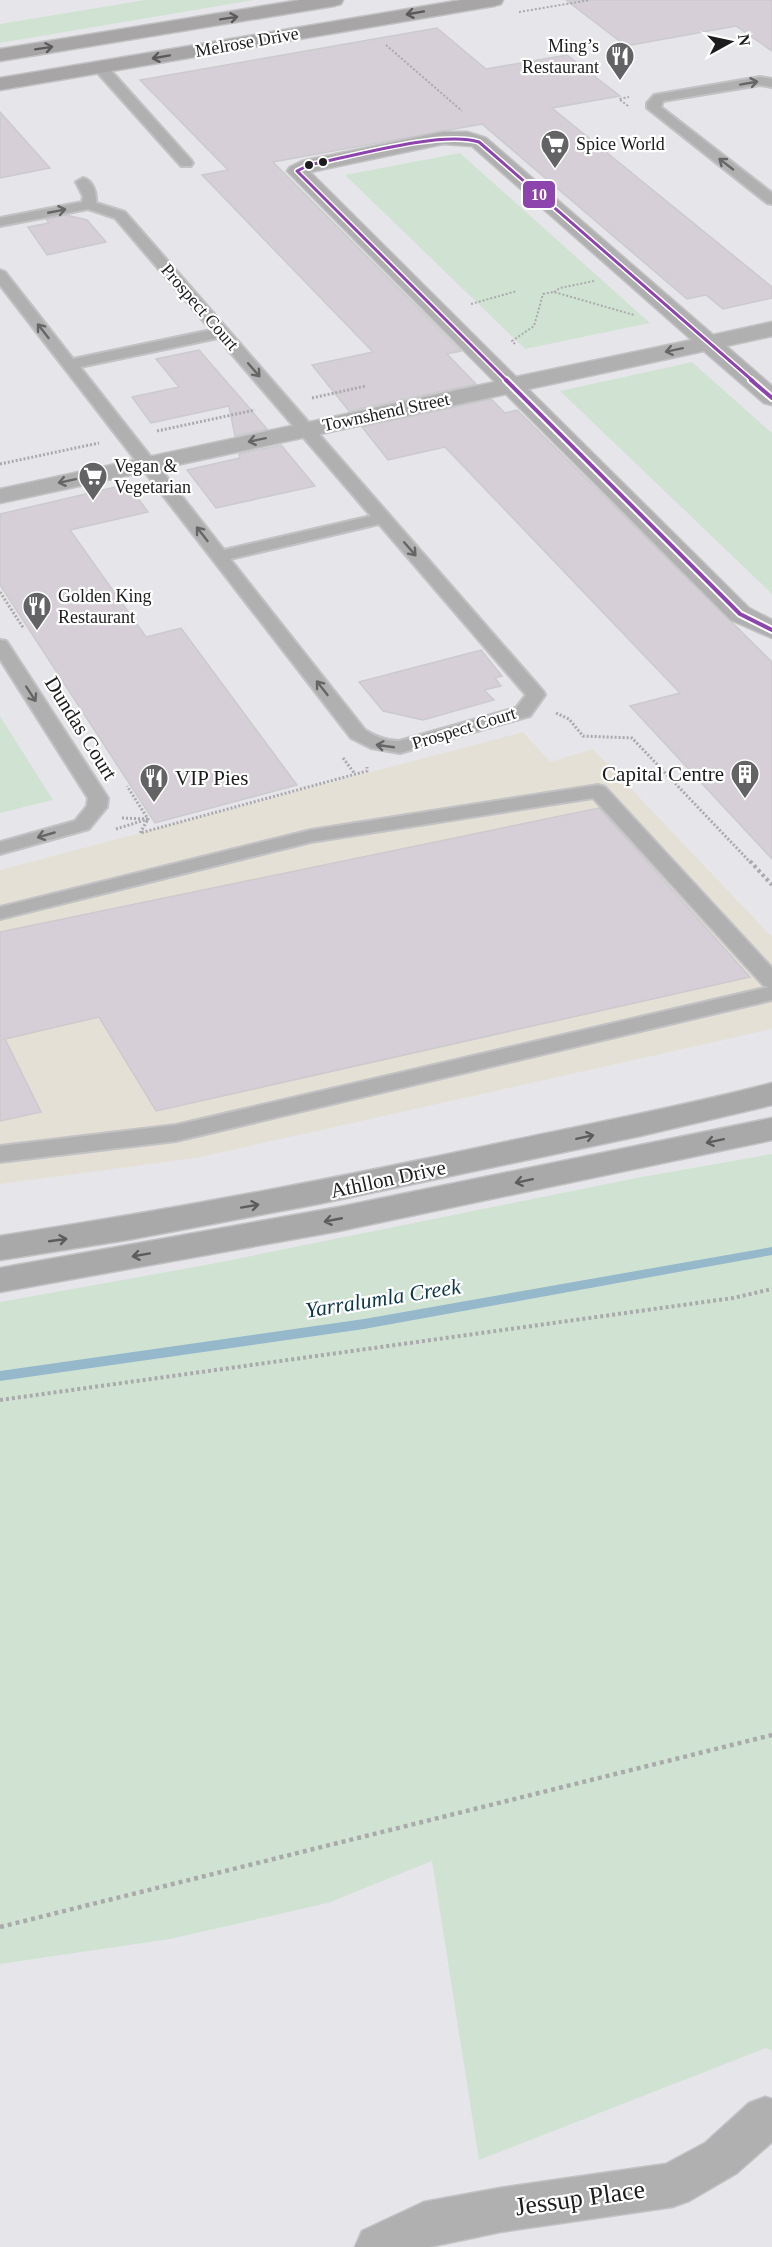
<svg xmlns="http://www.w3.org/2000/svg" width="772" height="2247" font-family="Georgia,serif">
  <rect width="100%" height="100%" fill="#e6e6ea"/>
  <path fill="#e5e0d6" d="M523 732 550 762 593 749 772 937V1029L196 1158 0 1184V870Z"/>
  <path fill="#d0e3d3" d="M145 0H254L0 43V24Z
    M460 153 650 323 525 349 345 175Z
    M692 362 772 433V594L560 391Z
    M0 716 53 800 0 813Z
    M772 1154V2051L766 2048 479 2160 432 1861 328 1903 170 1939 0 1964V1302L211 1264 636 1178Z"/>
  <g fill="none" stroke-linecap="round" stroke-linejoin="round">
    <path fill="#96b8cb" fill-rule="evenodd" d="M772 1247V1255L364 1329 0 1381V1371L364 1319Z"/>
  </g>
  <path fill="#d6cfd7" stroke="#cbcacd" stroke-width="1.5" d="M566 0H772V51L736 26 626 46Z
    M437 28 486 69 567 55 620 96 552 108 772 287V298L723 309 706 295 687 299 482 124 273 162 461 351 447 354 476 384 349 411 312 365 373 352 202 175 228 170 140 80Z
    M0 112 50 168 0 178Z
    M66 215 87 220 106 242 47 255 28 227 49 223 46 219Z
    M199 350 245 403 267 429 235 436 229 406 151 423 132 397 179 387 156 359Z
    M491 399 505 413 517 410 772 662V859L630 706 680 693 445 447 388 460 362 427Z
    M281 445 315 486 216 508 187 470 240 458 239 454Z
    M128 484 148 512 70 530 146 637 181 628 297 785 155 823 0 585V514Z
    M481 650 502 676 495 678 501 686 484 690 494 700 423 720 383 711 359 682Z
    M599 808 750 977 156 1111 99 1017 5 1039 41 1112 0 1121V932Z"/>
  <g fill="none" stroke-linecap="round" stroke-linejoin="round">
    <g stroke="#c2c2c4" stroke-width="4">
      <path id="lane" d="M100 63 105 64 191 160 193 163 191 166H181L95 70 93 67Z
        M760 77 772 79V87L760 85 663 101 661 107 772 193V204L767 203 647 108V103L654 95Z
        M83 178C93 180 97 194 96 203L125 212 543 691 545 695 530 716 400 753 371 748 351 738 0 285V270L5 272 73 359 211 330 115 218 88 209 0 226V218L82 202 83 196 76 182ZM218 338 371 516 224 550 80 367ZM379 524 526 695 516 708 399 741C386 741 376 737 365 730L230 559Z
        M0 640 6 641 9 645 108 798 107 807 89 829 0 854V842L75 821 87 806 88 798 0 659Z
        M598 785 605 787 772 968V1000L176 1141 0 1162V1146L176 1125 769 987 764 986 593 798 311 842 0 919V907L311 830Z"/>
    </g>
    <g stroke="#c2c2c4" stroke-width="3">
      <path id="street" d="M443 132H467L486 138 713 335 772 322V336L726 346 772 386V405L764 403 704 351 528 389 749 608 772 620V638L731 620 506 394 0 503V489L495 382 287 171 290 167 302 161ZM443 144 472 146 692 340 516 377 310 172Z
        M765 2097 772 2099V2142L737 2173 689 2201 672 2207 500 2232 429 2247H355L362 2231 424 2202 500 2188 666 2164 705 2143 749 2103Z"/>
    </g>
    <g stroke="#c2c2c4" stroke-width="3">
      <path id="secondary" d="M300 0H343L341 4 334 6 0 61V49Z
        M461 0H503L501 4 494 6 0 90V78Z"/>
    </g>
    <g stroke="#c2c2c4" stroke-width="3">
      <path id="primary" d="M772 1083V1105L640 1136 318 1204 127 1240 0 1260V1236C170 1210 338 1178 505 1142 594 1123 684 1106 772 1083Z
        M772 1118V1140L339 1231 0 1292V1268L339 1207Z"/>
    </g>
    <path stroke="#aaaaac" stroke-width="2" stroke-dasharray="2 2" stroke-linecap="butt" d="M519 12 590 0
      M386 45 462 111
      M628 106 619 99 629 97
      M554 292 560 288 594 281
      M471 304 517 291
      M515 344 512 341 534 326 543 294 554 292 634 315"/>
    <path stroke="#aaaaac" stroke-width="3" stroke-dasharray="2 2" stroke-linecap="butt" d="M312 398 366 386
      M157 431 255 410
      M0 464 99 443
      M0 592 24 629
      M556 713 569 719 583 736 632 738 751 863
      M343 758 355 774
      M122 818 148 819 140 833 367 771V767
      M116 829 148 819 127 786"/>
    <path stroke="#aaaaac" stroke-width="4" stroke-dasharray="3 3" stroke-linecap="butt" d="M750 861 772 885
      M0 1400 733 1298 772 1289"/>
    <path stroke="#aaaaac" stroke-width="4.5" stroke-dasharray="4 4" stroke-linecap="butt" d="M0 1927 772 1735"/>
    <use href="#lane" fill="#b1b0b0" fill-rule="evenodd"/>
    <use href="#street" fill="#b1b0b0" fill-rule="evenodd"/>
    <use href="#secondary" fill="#a7a5a6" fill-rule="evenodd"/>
    <use href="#primary" fill="#aaa9a9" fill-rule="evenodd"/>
    <g stroke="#fff" stroke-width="6">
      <path id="bus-1-far1" d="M507 381 297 171 309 165C350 157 442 130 479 142L753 381"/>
    </g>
    <g stroke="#fff" stroke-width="8">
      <path id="bus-1" d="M506 380 740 614 772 630
        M751 380 772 398"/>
    </g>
    <use href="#bus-1-far1" stroke="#8e44ad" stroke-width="3"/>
    <use href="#bus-1" stroke="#8e44ad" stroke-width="4"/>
  </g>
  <defs><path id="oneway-shaft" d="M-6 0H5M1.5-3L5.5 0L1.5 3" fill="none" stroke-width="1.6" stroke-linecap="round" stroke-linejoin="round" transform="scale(1.5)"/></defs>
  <g stroke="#5b5a5b">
    <use href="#oneway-shaft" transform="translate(415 13) rotate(170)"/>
    <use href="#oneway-shaft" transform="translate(229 18) rotate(-9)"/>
    <use href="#oneway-shaft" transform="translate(44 48) rotate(-9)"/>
    <use href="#oneway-shaft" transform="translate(161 57) rotate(170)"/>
  </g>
  <g stroke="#666667">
    <use href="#oneway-shaft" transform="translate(749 83) rotate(-10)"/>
    <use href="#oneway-shaft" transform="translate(726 164) rotate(-142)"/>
    <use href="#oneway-shaft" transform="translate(57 211) rotate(-11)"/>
    <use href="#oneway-shaft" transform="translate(43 331) rotate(-128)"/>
    <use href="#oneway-shaft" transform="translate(674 350) rotate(168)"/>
    <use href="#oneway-shaft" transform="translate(254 370) rotate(49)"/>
    <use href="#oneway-shaft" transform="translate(257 440) rotate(168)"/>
    <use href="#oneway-shaft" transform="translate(67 481) rotate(168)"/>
    <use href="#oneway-shaft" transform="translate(202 534) rotate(-128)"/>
    <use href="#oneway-shaft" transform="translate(410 549) rotate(49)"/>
    <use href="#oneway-shaft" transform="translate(322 688) rotate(-128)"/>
    <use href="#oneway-shaft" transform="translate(31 694) rotate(57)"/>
    <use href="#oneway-shaft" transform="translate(385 746) rotate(-172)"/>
    <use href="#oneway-shaft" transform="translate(46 835) rotate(164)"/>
  </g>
  <g stroke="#5c5b5d">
    <use href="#oneway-shaft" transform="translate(585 1137) rotate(-12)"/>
    <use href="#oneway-shaft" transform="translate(715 1141) rotate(168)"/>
    <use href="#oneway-shaft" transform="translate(524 1181) rotate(168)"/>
    <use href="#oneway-shaft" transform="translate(250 1206) rotate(-10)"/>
    <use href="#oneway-shaft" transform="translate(333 1220) rotate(169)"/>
    <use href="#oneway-shaft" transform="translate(58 1240) rotate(-8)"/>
    <use href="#oneway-shaft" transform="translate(141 1255) rotate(170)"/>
  </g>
  <defs>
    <g id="restaurant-pin" transform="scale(1.5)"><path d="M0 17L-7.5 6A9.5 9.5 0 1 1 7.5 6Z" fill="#636365" stroke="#fff"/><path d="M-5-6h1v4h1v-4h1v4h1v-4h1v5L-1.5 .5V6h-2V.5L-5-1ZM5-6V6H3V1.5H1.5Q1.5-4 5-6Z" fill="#fff"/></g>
    <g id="supermarket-pin" transform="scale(1.5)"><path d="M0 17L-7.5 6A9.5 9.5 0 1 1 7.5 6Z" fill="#636365" stroke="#fff"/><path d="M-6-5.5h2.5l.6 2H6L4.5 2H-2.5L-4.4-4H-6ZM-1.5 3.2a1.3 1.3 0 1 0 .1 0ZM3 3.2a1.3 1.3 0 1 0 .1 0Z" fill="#fff"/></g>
    <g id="building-pin" transform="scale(1.5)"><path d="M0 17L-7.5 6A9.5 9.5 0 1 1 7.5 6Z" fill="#636365" stroke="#fff"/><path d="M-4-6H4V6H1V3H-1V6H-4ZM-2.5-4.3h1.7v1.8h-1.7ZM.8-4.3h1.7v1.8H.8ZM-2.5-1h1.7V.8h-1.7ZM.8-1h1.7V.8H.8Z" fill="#fff"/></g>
  </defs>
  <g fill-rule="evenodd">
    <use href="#restaurant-pin" x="620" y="56"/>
    <use href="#supermarket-pin" x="555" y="144"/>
    <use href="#supermarket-pin" x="93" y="476"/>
    <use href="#restaurant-pin" x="37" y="606"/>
    <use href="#building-pin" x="745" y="774"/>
    <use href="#restaurant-pin" x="154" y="778"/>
  </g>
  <g fill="#1c1c1e" stroke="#fff" stroke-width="2">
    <circle cx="323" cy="162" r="5"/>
    <circle cx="309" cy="165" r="5"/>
  </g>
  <g text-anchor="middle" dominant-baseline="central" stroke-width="4.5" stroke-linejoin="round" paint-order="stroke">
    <g font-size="18" fill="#1c1c1e" stroke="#fff">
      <text transform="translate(247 42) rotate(-10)">Melrose Drive</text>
      <text transform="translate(200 307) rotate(49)">Prospect Court</text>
      <text transform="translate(386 412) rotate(-12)">Townshend Street</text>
      <text transform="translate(464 728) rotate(-17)">Prospect Court</text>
    </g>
    <g font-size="18" fill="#1c1c1e" stroke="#fff" text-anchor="start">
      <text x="599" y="46" text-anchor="end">Ming’s<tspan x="599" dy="21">Restaurant</tspan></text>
      <text x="576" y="144">Spice World</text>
      <text x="114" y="466">Vegan &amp;<tspan x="114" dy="21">Vegetarian</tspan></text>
      <text x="58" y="596">Golden King<tspan x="58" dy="21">Restaurant</tspan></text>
    </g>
    <g font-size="21" fill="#1c1c1e" stroke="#fff">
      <text transform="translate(81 728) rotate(58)">Dundas Court</text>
      <text transform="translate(388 1179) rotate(-12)">Athllon Drive</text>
    </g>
    <g font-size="21" fill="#1c1c1e" stroke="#fff" text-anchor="end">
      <text x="724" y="774">Capital Centre</text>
      <text x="175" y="778" text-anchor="start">VIP Pies</text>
    </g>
    <g font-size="22" font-style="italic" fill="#093649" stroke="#fff">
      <text transform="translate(383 1298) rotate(-9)">Yarralumla Creek</text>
    </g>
    <g font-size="26" fill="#1c1c1e" stroke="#fff">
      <text transform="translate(580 2198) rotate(-8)">Jessup Place</text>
    </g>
  </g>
  <rect stroke="#fff" stroke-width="2" x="522" y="180" width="34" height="29" rx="6" fill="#8e44ad"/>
  <g font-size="16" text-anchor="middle" font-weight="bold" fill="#fff">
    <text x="539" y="200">10</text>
  </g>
  <g transform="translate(730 42) rotate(82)" stroke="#ffffff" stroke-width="4.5" paint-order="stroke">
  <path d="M0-4.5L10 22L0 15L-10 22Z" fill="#1c1c1e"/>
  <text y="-9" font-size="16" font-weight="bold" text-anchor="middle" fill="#1c1c1e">N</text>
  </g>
</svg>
